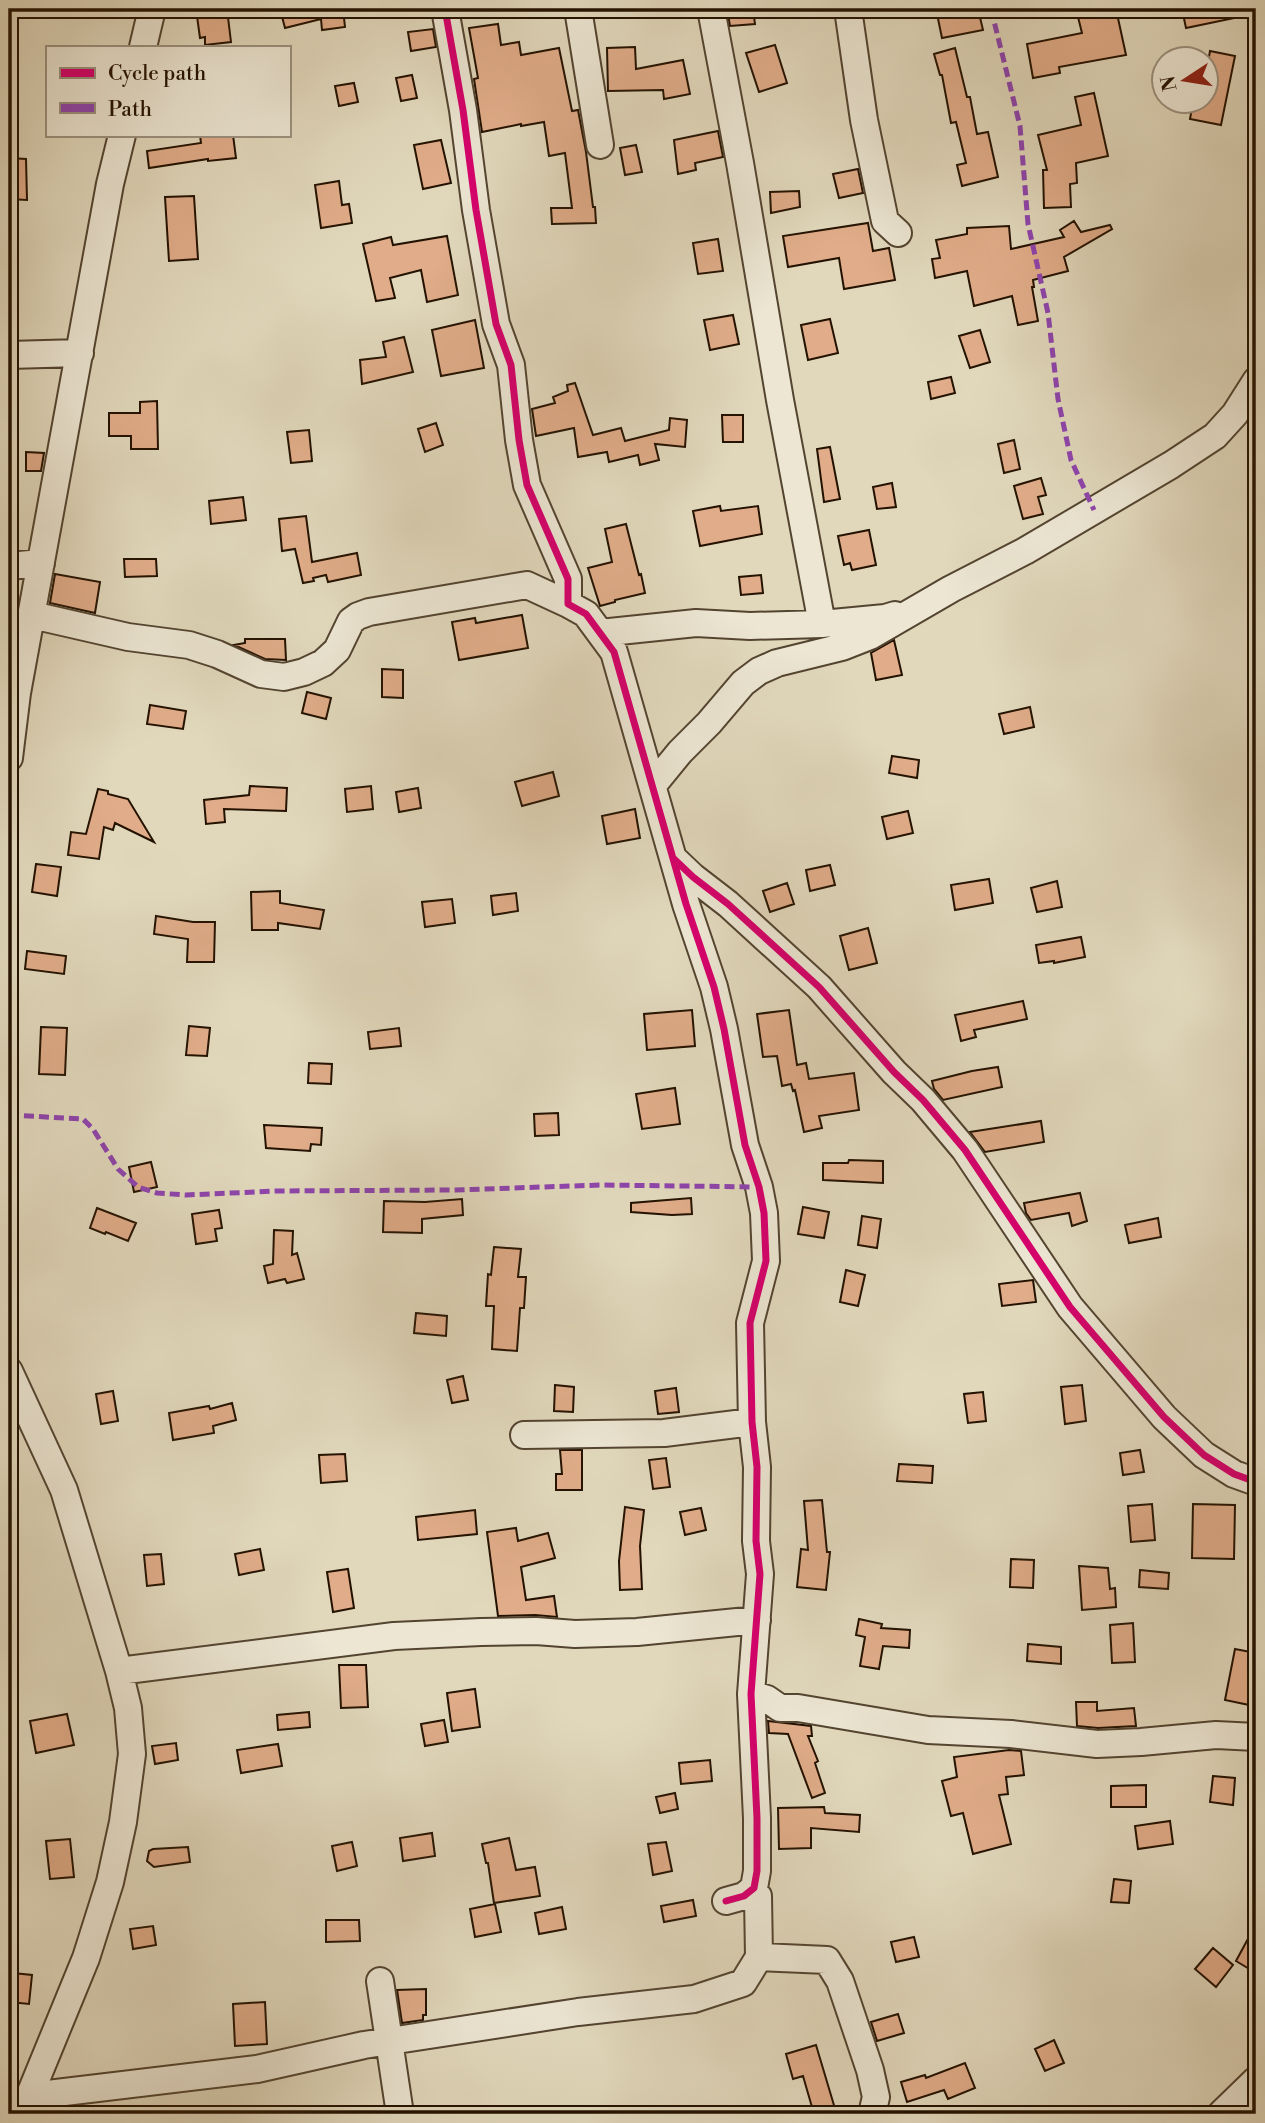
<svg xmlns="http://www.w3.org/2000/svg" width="1265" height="2123" font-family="'Libre Bodoni',serif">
  <rect width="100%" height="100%" fill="#e1d8bc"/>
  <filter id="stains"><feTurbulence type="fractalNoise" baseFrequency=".00286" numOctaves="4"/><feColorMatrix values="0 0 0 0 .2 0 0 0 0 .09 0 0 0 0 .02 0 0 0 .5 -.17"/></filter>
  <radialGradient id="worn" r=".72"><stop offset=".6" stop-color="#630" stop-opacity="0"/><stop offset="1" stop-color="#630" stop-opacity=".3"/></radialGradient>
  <path fill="#e0ac89" stroke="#241201" stroke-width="2" d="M196 9H227L231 42 205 45V37L200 38Z
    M280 9H343L345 27 322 30 321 19 285 28Z
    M727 9H753L755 24 730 26Z
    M936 9H978L983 30 942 38Z
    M1095 9H1116L1126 55 1059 67 1060 73 1033 78 1027 44 1082 33 1077 13Z
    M1182 9H1243L1244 16 1186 28Z
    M498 24 501 45 519 42 521 55 559 48 572 111 578 110 586 152 593 207H595L596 223 552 224 551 208H572L565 153 549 156 544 122 521 126V124L482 132 474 79 478 78 469 28Z
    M433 29 436 47 411 51 408 32Z
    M775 45 787 83 759 92 746 53Z
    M635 47 636 69 683 60 690 94 664 99 663 90 608 91 607 48Z
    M955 48 967 97H970L977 134 988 132 998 177 962 186 957 165 966 163 956 122 951 123 942 75H940L934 54Z
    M1210 51 1235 56 1221 125 1190 119 1193 102H1206V74Z
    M412 75 417 98 401 101 396 78Z
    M354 83 358 102 339 106 335 86Z
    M1094 93 1108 156 1076 163 1077 183 1070 184 1071 207 1044 208 1043 170H1047L1038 135 1081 125 1075 97Z
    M718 131 723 157 695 163 696 170 678 174 674 140Z
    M200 135H233L236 158 208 161V159L149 168 147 151 201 143Z
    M441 140 451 183 423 189 414 145Z
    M636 145 642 172 625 175 620 148Z
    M9 158 26 159 27 200 9 199Z
    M858 169 863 193 839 198 833 174Z
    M339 181 342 205 349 204 352 223 321 228 315 185Z
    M799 191 800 207 771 213 770 192Z
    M194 196 198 259 169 261 165 197Z
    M1074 221 1081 232 1110 225 1112 229 1064 257 1068 271 1033 280 1034 287H1032L1038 321 1018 325 1012 296 974 306 967 271 935 278 932 259 940 258 936 240 967 234V228L1009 226 1011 249 1064 237 1060 230Z
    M868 223 873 251 889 248 895 280 844 289 839 258 788 267 783 236Z
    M447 236 458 295 427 302 421 270 390 278 395 298 376 301 363 244 391 237 393 245Z
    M718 239 723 271 698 274 693 243Z
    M733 315 739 344 710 350 704 320Z
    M830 319 838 353 808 360 801 325Z
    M475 320 484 368 441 376 432 330Z
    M980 330 990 362 970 368 959 336Z
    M404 337 413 372 362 384 360 360 386 357 383 342Z
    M951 377 955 393 931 399 928 382Z
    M575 383 593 435 621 428 625 441 669 430 670 418 687 420 685 447 655 444 659 460 640 465 638 455 609 462 607 452 578 457 574 428 536 436 532 409 555 403 553 397 568 391 567 385Z
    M157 401 158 449H131V436H109V413H140V402Z
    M722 415H743V442H723Z
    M436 423 443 445 425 452 418 429Z
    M309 430 312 461 291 463 287 432Z
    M1014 440 1020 469 1004 473 998 444Z
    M830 447 840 499 824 502 817 449Z
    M26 452 44 453 41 471H26Z
    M1041 478 1046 495 1038 497 1043 514 1023 519 1014 486Z
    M892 483 896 507 877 509 873 487Z
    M243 497 246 520 211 524 209 501Z
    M720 506 721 511 758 506 762 534 700 546 693 511Z
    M306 516 312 562 357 553 361 575 328 582 326 575 313 578 314 581 303 583 295 549 282 551 279 519Z
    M626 524 639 575 641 574 645 593 615 600V602L600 606 588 568 612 562 605 529Z
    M869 530 876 565 852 570 850 563 844 565 838 536Z
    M124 559H156L157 576 125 577Z
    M55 574 100 582 95 613 50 603Z
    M761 575 763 593 741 595 739 577Z
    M522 615 528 648 459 660 452 622 475 618 476 623Z
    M245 639H285L286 660 265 659 234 645 245 643Z
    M894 640 902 675 876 680 871 653Z
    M382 669 403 670V698L382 697Z
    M307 692 331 698 326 719 302 713Z
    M150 705 186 711 183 729 147 724Z
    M1030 707 1034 727 1004 734 999 714Z
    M892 756 919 760 917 778 889 773Z
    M553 772 559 796 522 806 515 782Z
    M250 786 287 788 286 811 224 809 225 822 206 824 204 800 249 795Z
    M371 786 373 809 347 812 345 789Z
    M418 788 421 808 399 812 396 792Z
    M98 789 108 791V794L128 799 154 842 115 823 113 830 104 827 99 859 68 855 71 832 86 834Z
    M635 809 640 838 607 844 602 816Z
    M908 811 913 833 887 839 882 817Z
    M36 864 61 867 57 896 32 892Z
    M830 865 835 885 810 891 806 870Z
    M989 879 993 903 955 910 951 885Z
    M1057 881 1062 907 1037 912 1031 888Z
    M787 883 794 904 770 912 763 891Z
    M280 891V903L324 910 320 929 278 923V930H252L251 892Z
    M516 893 518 911 493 915 491 896Z
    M452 899 455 923 425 927 422 902Z
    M156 916 193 922H215L214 962H187L188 939 154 934Z
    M868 928 877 963 849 970 840 936Z
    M1081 937 1085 957 1054 963V961L1039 963 1036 945Z
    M27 951 66 956 64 974 25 969Z
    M1023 1001 1027 1019 974 1030 976 1037 961 1041 955 1015Z
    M692 1010 695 1046 647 1050 644 1014Z
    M789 1010 797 1065 806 1063 809 1079 854 1073 859 1110 819 1116 822 1128 804 1132 795 1090 793 1091 791 1084 782 1086 777 1056 763 1057 757 1014Z
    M189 1026 210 1028 207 1056 186 1055Z
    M41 1027 67 1028 65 1075 39 1074Z
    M399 1028 401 1046 370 1049 368 1032Z
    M309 1063 332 1064 331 1084 308 1083Z
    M998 1067 1002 1087 943 1100 934 1089 932 1081 972 1071Z
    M675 1088 680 1124 642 1129 636 1094Z
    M558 1113 559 1135 535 1136 534 1114Z
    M1041 1121 1044 1142 985 1152 970 1132Z
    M264 1125 322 1128 321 1145 311 1144 310 1151 266 1148Z
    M849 1160 883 1161V1183L823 1180V1163H848Z
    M151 1162 157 1187 134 1192 129 1167Z
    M1080 1193 1087 1221 1072 1226 1069 1213 1031 1220 1026 1213 1024 1203Z
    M691 1198 692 1214 672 1215 631 1212V1203Z
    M462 1199 463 1215 422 1219V1233L383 1232 384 1201 425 1202Z
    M803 1207 829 1212 824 1238 798 1234Z
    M97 1208 136 1223 128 1241 106 1232 105 1234 90 1228Z
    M219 1210 222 1228 215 1229 217 1241 196 1244 192 1214Z
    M862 1216 881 1219 877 1248 858 1245Z
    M1158 1218 1161 1237 1129 1243 1125 1225Z
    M274 1230 293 1231 292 1255 297 1253 304 1279 287 1283 285 1279 268 1283 264 1266 273 1264Z
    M494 1247 521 1249 518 1277H526L524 1308H520L517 1351 492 1349 494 1306H486L488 1274 491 1275Z
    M846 1270 865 1275 858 1306 840 1302Z
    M1033 1280 1036 1302 1002 1306 999 1284Z
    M416 1313 447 1316 446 1336 414 1333Z
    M463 1376 468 1400 452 1403 447 1380Z
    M555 1385 574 1387 573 1412 554 1411Z
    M1082 1385 1086 1421 1065 1424 1061 1387Z
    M676 1388 679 1412 658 1414 655 1391Z
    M113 1391 118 1421 101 1424 96 1394Z
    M983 1392 986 1421 968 1423 964 1394Z
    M232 1403 236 1420 213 1426 214 1433 173 1440 169 1413 209 1406 210 1409Z
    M560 1450H582V1490H556V1474H562Z
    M1140 1450 1144 1472 1123 1475 1120 1453Z
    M345 1454 347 1481 321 1483 319 1455Z
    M666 1458 670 1487 653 1489 649 1460Z
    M899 1464 933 1466 932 1483 897 1481Z
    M822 1500 827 1552H830L826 1590 797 1587 801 1549 808 1550 804 1501Z
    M1152 1504 1155 1540 1131 1542 1128 1506Z
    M1193 1504 1235 1505 1234 1559 1192 1558Z
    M625 1507 644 1510 640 1546 642 1589 620 1590 619 1561Z
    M701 1508 706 1530 685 1535 680 1512Z
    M475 1510 477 1534 418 1540 416 1517Z
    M516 1528 518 1541 548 1533 555 1558 521 1567 526 1600 554 1596 557 1617 535 1615 498 1616 487 1532Z
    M260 1549 264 1570 239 1575 235 1554Z
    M161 1554 164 1584 147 1586 144 1555Z
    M1011 1559 1034 1560 1033 1588 1010 1587Z
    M1079 1566 1108 1568 1110 1589 1115 1588 1116 1607 1082 1610Z
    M348 1569 354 1608 333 1612 327 1572Z
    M1140 1570 1169 1573 1168 1589 1139 1587Z
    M859 1619 882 1624 881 1628 910 1630 909 1648 883 1646 879 1669 860 1666 865 1637 856 1635Z
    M1133 1623 1135 1662 1112 1663 1110 1625Z
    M1028 1644 1061 1647V1664L1027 1661Z
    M1235 1649 1256 1653V1694L1254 1706 1225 1700Z
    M339 1665H366L368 1707 341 1708Z
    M475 1689 480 1727 452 1731 447 1693Z
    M1076 1702H1097V1711L1134 1708 1136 1726 1098 1728 1077 1726Z
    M309 1712 310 1727 278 1730 277 1715Z
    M67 1714 74 1745 36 1753 30 1721Z
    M444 1720 448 1742 425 1746 421 1724Z
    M768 1721 811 1726 812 1736H808L818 1761 815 1763 825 1793 812 1798 788 1734 769 1733Z
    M176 1743 178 1760 155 1764 152 1746Z
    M278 1744 282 1766 241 1773 237 1750Z
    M1009 1750 1021 1751 1024 1775 1006 1777 1008 1794 999 1795 1011 1844 973 1854 963 1813 951 1816 942 1781 957 1777 954 1757Z
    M710 1760 712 1781 681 1784 679 1763Z
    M1213 1776 1235 1778 1233 1805 1210 1802Z
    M1146 1785V1807H1111V1786Z
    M675 1793 678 1809 660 1813 656 1797Z
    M824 1807 825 1813 860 1815 859 1832 811 1828V1848L779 1849 778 1808Z
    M1170 1821 1173 1844 1138 1849 1135 1826Z
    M432 1833 435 1856 403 1861 400 1838Z
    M509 1838 516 1870 535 1867 540 1896 494 1903 488 1863H486L482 1844Z
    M70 1839 74 1877 50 1879 46 1841Z
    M352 1842 357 1866 337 1871 332 1846Z
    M666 1842 672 1871 653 1875 648 1844Z
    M188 1847 190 1862 154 1867 147 1861 149 1851 153 1849Z
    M1114 1879 1131 1881 1129 1903 1111 1902Z
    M693 1900 696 1916 664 1922 661 1906Z
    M495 1904 501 1932 475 1937 470 1909Z
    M562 1907 566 1929 539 1934 535 1913Z
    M326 1920H359L360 1941 326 1942Z
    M1256 1924V1973L1236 1961Z
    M153 1926 156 1945 133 1949 130 1929Z
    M914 1937 919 1957 896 1962 891 1942Z
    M1213 1948 1233 1965 1216 1987 1195 1969Z
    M13 1973 32 1975 29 2004 10 2002Z
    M426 1989V2015H423V2020L402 2023 397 1990Z
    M265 2002 267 2044 235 2046 233 2004Z
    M898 2014 904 2033 877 2041 871 2022Z
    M1054 2040 1064 2063 1045 2071 1035 2049Z
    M816 2045 836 2112 827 2114H814L803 2076 793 2079 786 2054Z
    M965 2063 975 2088 948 2099 944 2090 907 2102 901 2082 925 2075 926 2078Z"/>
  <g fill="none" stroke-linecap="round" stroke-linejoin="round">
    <g stroke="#534430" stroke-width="30">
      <path id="minor" d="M445 9 463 110 476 210 496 324 511 365 519 440 527 485 568 579V604L586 614 614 652 686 904 714 987 724 1029 745 1145 759 1187 764 1213 766 1261 750 1323 752 1422 757 1467 756 1541 760 1574 751 1694 757 1818V1871L754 1888 744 1896 726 1901
        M578 9 600 145
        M711 9 740 163 780 400 822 624
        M848 9 864 120 885 221 898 233
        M143 47 152 9
        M9 355 80 353
        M9 566 41 563
        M32 615 128 637 189 645 217 654 261 674 284 677 304 672 323 663 337 650 351 621 358 616 369 612 527 585 568 604
        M600 633 696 623 750 626 822 624 885 618 895 615
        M9 758 17 693 110 184 122 135
        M653 785 680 752 709 723 743 683 759 671 777 663 842 647 870 636 951 589 1025 551 1171 465 1215 436 1235 414 1256 381
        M673 858 693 877 728 904 819 987 894 1072 923 1100 965 1150 1070 1307 1164 1417 1204 1455 1234 1474 1256 1482
        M9 1371 64 1490 119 1671 128 1708 132 1754 123 1822 110 1882 86 1958 22 2114
        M524 1435 664 1433 752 1422
        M119 1671 394 1636 481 1632 536 1631 575 1634 637 1632 757 1620
        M751 1694 767 1699 780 1708H798L928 1730 1011 1734 1097 1744 1141 1742 1216 1735 1256 1737
        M759 1957 827 1960 840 1981 870 2070 876 2097 872 2114
        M380 1981 400 2114
        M31 2096 257 2069 364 2045 578 2012 694 1999 743 1983 759 1957 758 1896
        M1221 2114 1256 2080"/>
    </g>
    <use href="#minor" stroke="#ece6d3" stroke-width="26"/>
    <path stroke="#8e44ad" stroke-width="5" stroke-dasharray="10 5" stroke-linecap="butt" d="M991 9 1020 126 1028 224 1048 313 1058 399 1071 460 1094 510
      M9 1115 83 1119 93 1129 118 1169 138 1187 157 1193 186 1195 277 1191 455 1190 601 1185 759 1187"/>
    <g stroke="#ece6d3" stroke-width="11">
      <path id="cycleway" d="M445 9 463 110 476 210 496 324 511 365 519 440 527 485 568 579V604L586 614 614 652 686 904 714 987 724 1029 745 1145 759 1187 764 1213 766 1261 750 1323 752 1422 757 1467 756 1541 760 1574 751 1694 757 1818V1871L754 1888 744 1896 726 1901
        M673 858 693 877 728 904 819 987 894 1072 923 1100 965 1150 1070 1307 1164 1417 1204 1455 1234 1474 1256 1482"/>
    </g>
    <use href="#cycleway" stroke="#d6006c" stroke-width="7"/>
  </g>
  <rect width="1265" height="2123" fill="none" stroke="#e1d8bc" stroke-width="35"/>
  <rect x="10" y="10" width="1244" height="2102" fill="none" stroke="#241201" stroke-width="3.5"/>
  <rect x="18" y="18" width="1230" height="2088" fill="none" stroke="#241201" stroke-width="2"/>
  <rect x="46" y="46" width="245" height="91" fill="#ece6d3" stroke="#9c917f" stroke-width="2"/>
  <rect x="60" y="68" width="35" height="10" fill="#d6006c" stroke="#9c917f" stroke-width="2"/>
  <text x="108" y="80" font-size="21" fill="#241201">Cycle path</text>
  <rect x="60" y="103" width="35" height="10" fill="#8e44ad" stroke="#9c917f" stroke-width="2"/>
  <text x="108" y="116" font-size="21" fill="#241201">Path</text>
  <g transform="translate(1185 80) rotate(258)"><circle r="33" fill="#ece6d3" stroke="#9c917f" stroke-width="2"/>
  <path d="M0-5L12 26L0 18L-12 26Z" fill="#8f2418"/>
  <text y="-10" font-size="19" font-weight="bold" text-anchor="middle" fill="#241201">N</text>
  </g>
  <rect width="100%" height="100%" filter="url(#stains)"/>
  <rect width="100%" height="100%" fill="url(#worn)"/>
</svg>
